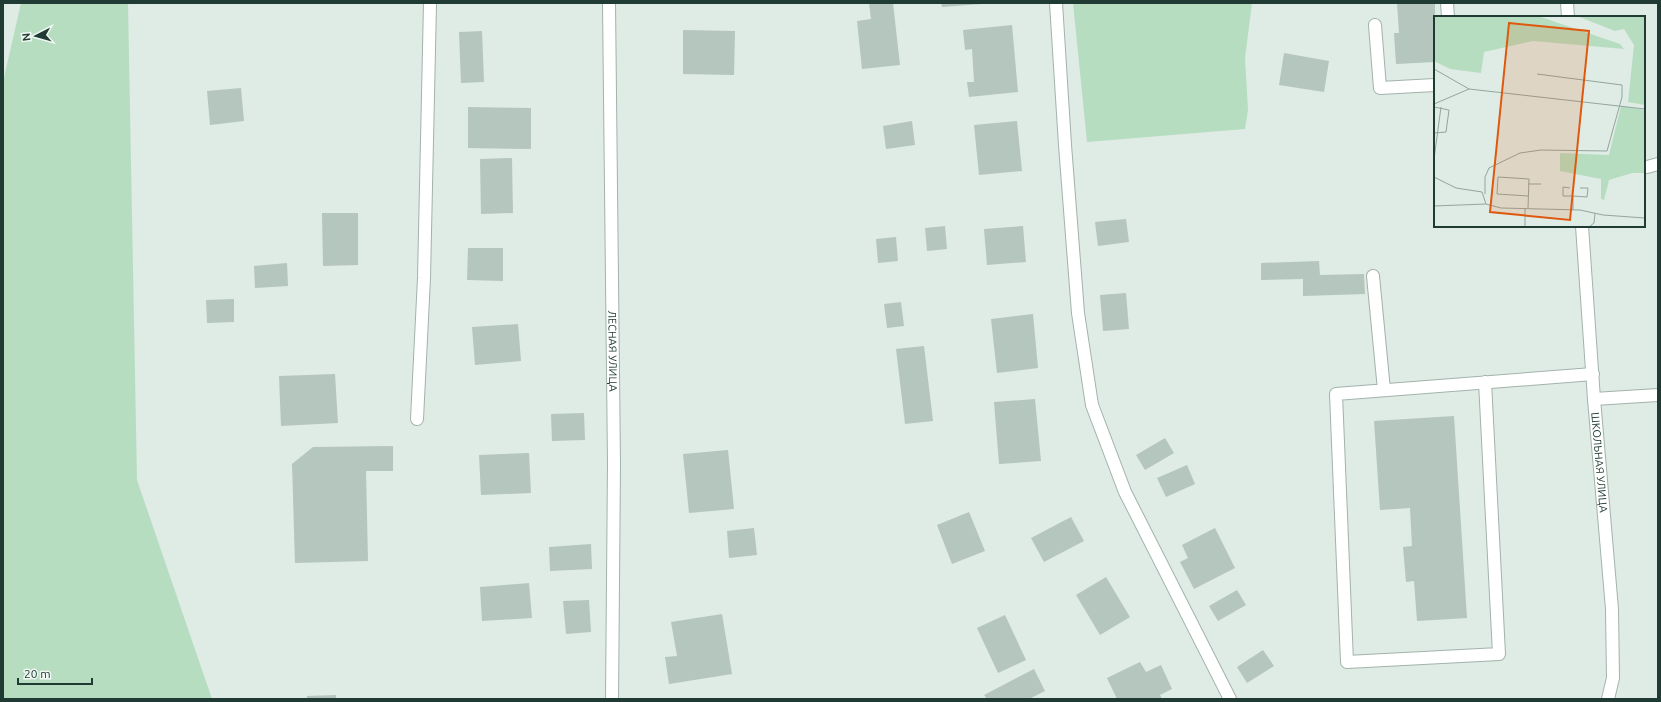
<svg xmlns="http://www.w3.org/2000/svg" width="1661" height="702" font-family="Ubuntu,sans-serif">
  <rect width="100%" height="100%" fill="#dfebe5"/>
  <path fill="#b7ddc0" d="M21 3H128L137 480 212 699H3V82Z
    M1073 3H1252L1245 58 1248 110 1245 129 1087 142Z"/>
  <path fill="#b5c6be" d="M869 3H893L900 65 862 69 857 21 871 19Z
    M941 3H982V4L942 7Z
    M1397 3H1435V62L1396 64 1394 33H1399Z
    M1012 25 1018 92 969 97 967 82H974L972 49 965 50 963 30Z
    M683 30 735 31 734 75 683 74Z
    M482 31 484 82 461 83 459 32Z
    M1284 53 1329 61 1324 92 1279 85Z
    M241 88 244 121 210 125 207 91Z
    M468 107 531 108V149L468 148Z
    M912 121 915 145 886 149 883 126Z
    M1017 121 1022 171 979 175 974 125Z
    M512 158 513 213 481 214 480 159Z
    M322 213H358V265L323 266Z
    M1126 219 1129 242 1098 246 1095 222Z
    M945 226 947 249 927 251 925 228Z
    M1023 226 1026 262 987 265 984 229Z
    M896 237 898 261 878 263 876 239Z
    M468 248H503V281L467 280Z
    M1319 261 1320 275 1364 274 1365 294 1303 296V279L1261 280V263Z
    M287 263 288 286 255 288 254 266Z
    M1126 293 1129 329 1103 331 1100 295Z
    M234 299V322L207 323 206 300Z
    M901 302 904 326 887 328 884 304Z
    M1033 314 1038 368 997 373 991 319Z
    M518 324 521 361 475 365 472 327Z
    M924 346 933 421 905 424 896 349Z
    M335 374 338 423 281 426 279 376Z
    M1035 399 1041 461 999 464 994 402Z
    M584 413 585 440 552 441 551 414Z
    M1454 416 1467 618 1417 621 1414 581 1406 582 1403 547 1412 546 1410 508 1380 510 1374 421Z
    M1165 438 1174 453 1145 470 1136 455Z
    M393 446V471H366L368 561 295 563 292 464 313 447Z
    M728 450 734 509 689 513 683 454Z
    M529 453 531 493 481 495 479 455Z
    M1187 465 1195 484 1166 497 1157 478Z
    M969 512 985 551 952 564 937 525Z
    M1071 517 1084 541 1044 562 1031 538Z
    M754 528 757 555 729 558 727 531Z
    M1215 528 1235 568 1194 589 1180 562 1188 558 1182 545Z
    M591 544 592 569 550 571 549 547Z
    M1106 577 1130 617 1100 635 1076 595Z
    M529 583 532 618 482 621 480 587Z
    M1237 590 1246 605 1218 621 1209 606Z
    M589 600 591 632 566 634 563 601Z
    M722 614 732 674 669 684 665 657 677 656 671 622Z
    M1005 615 1026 660 998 673 977 628Z
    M1263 650 1274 666 1247 683 1237 667Z
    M1140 662 1146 672 1161 665 1172 689 1160 695 1162 699H1117L1107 678Z
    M1034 669 1045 691 1029 699H987L984 695Z
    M336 695V699H307V696Z"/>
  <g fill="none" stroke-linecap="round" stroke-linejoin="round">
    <g stroke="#a2b3ac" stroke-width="14">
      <path id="service" d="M1447 3 1448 17
        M1375 25 1380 88 1435 85
        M1647 167 1658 164
        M1373 276 1384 390
        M1485 382 1499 654 1347 662 1336 394 1593 374
        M1594 399 1658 395"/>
    </g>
    <g stroke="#a2b3ac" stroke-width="14">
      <g id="minor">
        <path id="s1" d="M609 3 614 464 612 699"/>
        <path d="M1056 3 1065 145 1078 313 1092 405 1125 492 1230 699"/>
        <path d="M417 419 424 278 430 3"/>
      </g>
    </g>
    <g stroke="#a2b3ac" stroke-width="14">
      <g id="tertiary">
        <path d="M1567 3 1568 17"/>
        <path id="s2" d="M1582 226 1594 399 1612 609 1613 678 1608 699"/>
      </g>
    </g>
    <use href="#service" stroke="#fff" stroke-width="12"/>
    <use href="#minor" stroke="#fff" stroke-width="12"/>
    <use href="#tertiary" stroke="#fff" stroke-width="12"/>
  </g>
  <g text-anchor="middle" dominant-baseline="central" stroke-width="3.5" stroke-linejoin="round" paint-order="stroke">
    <g font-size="11" fill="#203b33" stroke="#f0f8f3">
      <text stroke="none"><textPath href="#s1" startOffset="348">ЛЕСНАЯ УЛИЦА</textPath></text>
      <text stroke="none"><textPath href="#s2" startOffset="237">ШКОЛЬНАЯ УЛИЦА</textPath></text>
    </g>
  </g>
  <g transform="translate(1434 16)">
    <rect width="211" height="211" fill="#dfebe5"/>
    <path d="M104 0 186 28 190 33 99 25 50 36 47 57 16 53 0 45V1ZM143 0H211V89L194 86 200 29 190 13 181 15ZM187 90 211 94V157H198L175 164 170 184 167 183V163L126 155V137L175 139Z" fill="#b7ddc0"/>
    <path fill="none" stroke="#93a59e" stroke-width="1" d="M0 53 35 73 211 93M0 88 35 73M0 91 15 94 12 116 0 117M0 143 7 91M0 161 22 172 48 176 52 188M94 168H107M136 172 129 171V180H139V194M51 178V161L55 152 86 137 107 134 173 135 188 81V69L103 58M139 180 153 181 154 172H146M52 188 67 192 146 194 169 199 211 202M0 190 52 188M94 192 95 163 64 161 63 178 94 180M91 211V192M155 211 160 207 161 197"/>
    <path fill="#de580e" fill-opacity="0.15" stroke="#de580e" stroke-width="2" d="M75 7 155 15 136 204 56 196Z"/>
    <rect width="211" height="211" fill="none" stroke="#203b33" stroke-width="2"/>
  </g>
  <rect width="1661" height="702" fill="none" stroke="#203b33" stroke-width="8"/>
  <g transform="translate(36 36) rotate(264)" stroke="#f0f8f3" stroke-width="3" paint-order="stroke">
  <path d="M0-3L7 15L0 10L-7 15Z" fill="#203b33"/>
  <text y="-6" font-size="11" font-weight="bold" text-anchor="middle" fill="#203b33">N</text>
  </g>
  <path d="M18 678v6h74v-6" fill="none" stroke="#203b33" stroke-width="2"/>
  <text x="24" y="678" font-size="12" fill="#203b33" stroke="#f0f8f3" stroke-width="3" paint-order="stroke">20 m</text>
</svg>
